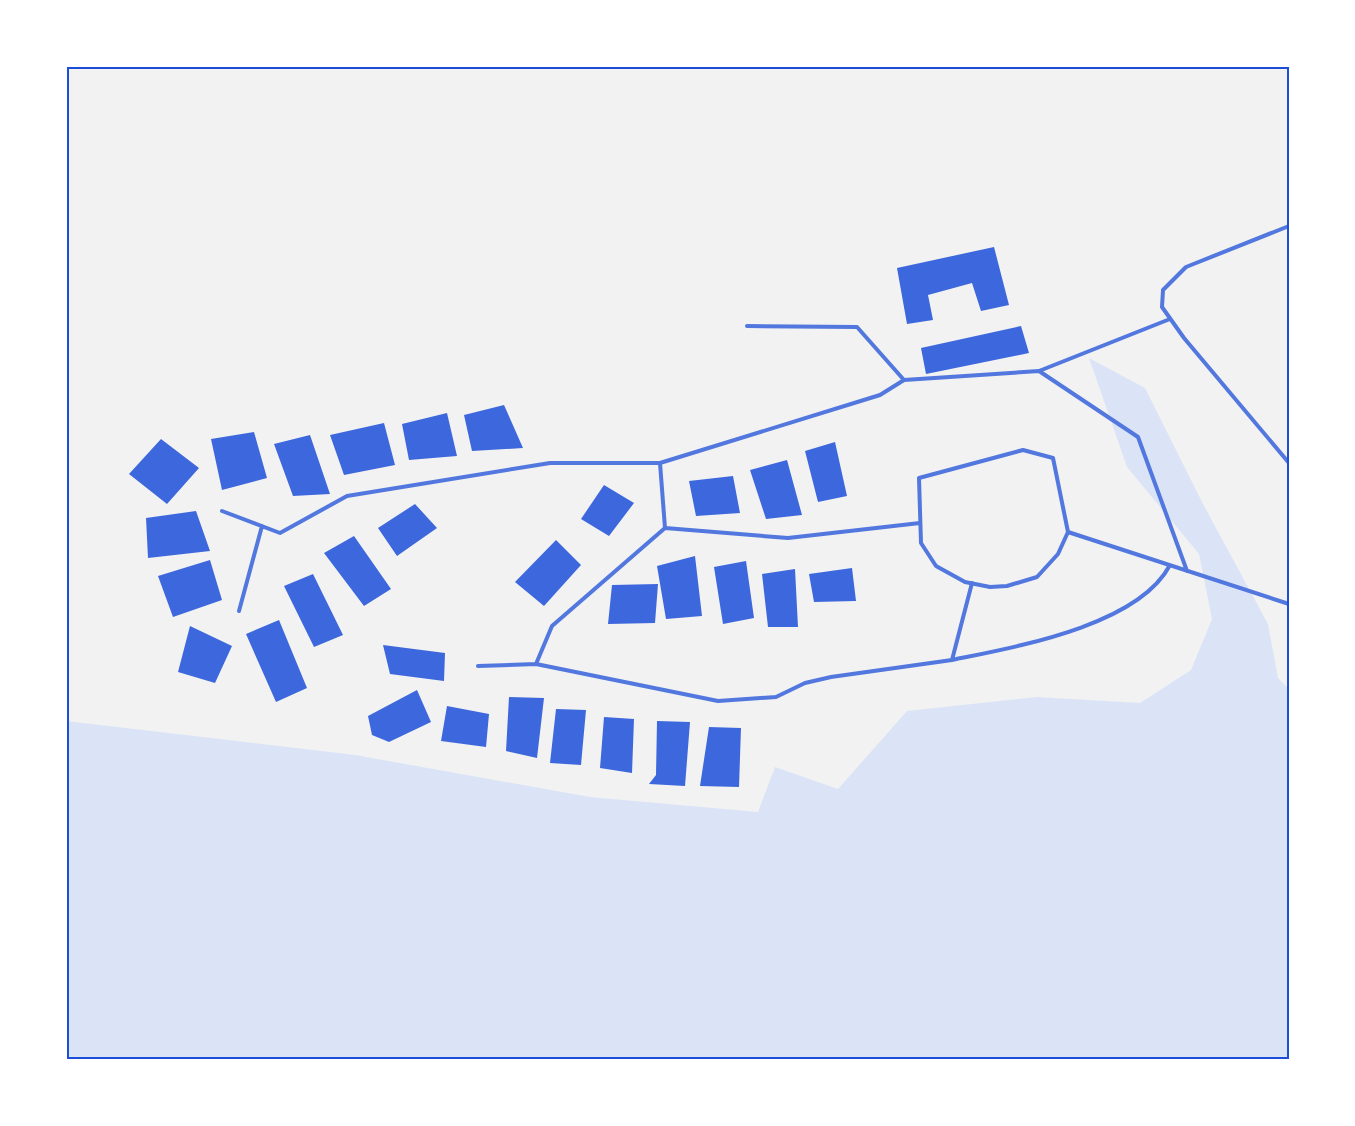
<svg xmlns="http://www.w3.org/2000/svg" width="1355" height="1126" font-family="'Varela Round',sans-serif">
  <rect width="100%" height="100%" fill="#f2f2f2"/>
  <path fill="#dbe4f7" d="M1089 358 1145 388 1203 504 1268 624 1278 678 1289 689V1060H66V721L355 755 590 797 758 812 775 767 838 789 907 711 1037 697 1140 703 1191 670 1212 619 1199 554 1127 467Z"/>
  <path fill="#3d67dc" d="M994 247 1009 305 981 311 972 283 928 295 933 320 907 324 897 268Z
    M1021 326 1029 353 926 374 921 348Z
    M504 405 523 448 472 451 464 415Z
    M447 413 457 456 409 460 402 424Z
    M384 423 395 465 344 475 330 435Z
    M254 432 267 478 222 490 211 439Z
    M310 435 330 494 293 496 274 444Z
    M161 439 199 468 167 504 129 474Z
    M835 442 847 496 818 502 805 451Z
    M787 460 802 515 766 519 750 470Z
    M733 476 740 513 696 516 689 481Z
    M604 485 634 503 609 536 581 519Z
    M415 504 437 528 397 556 378 528Z
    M196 511 210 551 148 558 146 518Z
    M354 536 391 589 364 606 324 553Z
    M556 540 581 565 544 606 515 582Z
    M695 556 702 616 666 619 657 566Z
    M210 560 222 600 173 617 158 576Z
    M746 561 754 618 723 624 714 567Z
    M852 568 856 601 814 602 809 574Z
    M795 569 798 627H768L762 574Z
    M313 574 343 635 314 647 284 586Z
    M658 584 655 623 608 624 612 585Z
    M279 620 307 688 276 702 246 634Z
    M190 626 232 646 215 683 178 672Z
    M383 645 445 653 444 681 390 674Z
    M417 690 431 722 389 742 372 735 368 716Z
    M509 697 544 698 537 758 506 751Z
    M447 706 489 714 486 747 441 741Z
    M556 709 586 710 581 765 550 763Z
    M604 717 634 719 632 773 600 768Z
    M657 721 690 722 685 786 649 784 656 775Z
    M709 727 741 728 739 787 700 786Z"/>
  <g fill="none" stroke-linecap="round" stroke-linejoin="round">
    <path stroke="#5277de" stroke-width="4" d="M1289 226 1186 267 1163 290 1162 307 1184 338 1289 463
      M1039 371 1138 437 1187 571
      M904 380 1039 371 1170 319
      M1023 450 1053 458 1068 532 1058 554 1037 577 1007 586 990 587 965 582 936 566 921 543 919 478Z
      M660 463 880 395 904 380 857 327 747 326
      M222 511 280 533 347 496 550 463H660L665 528
      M1068 532 1289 604
      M972 583 952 660C1015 647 1138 626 1170 565
      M239 611 262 526
      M536 664 552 626 665 528 788 538 920 523
      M478 666 536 664 718 701 776 697 805 683 831 677 952 660"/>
  </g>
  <rect width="1355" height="1126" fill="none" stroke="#ffffff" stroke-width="135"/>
  <rect x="68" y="68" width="1220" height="990" fill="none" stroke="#1d4ed8" stroke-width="2"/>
</svg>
